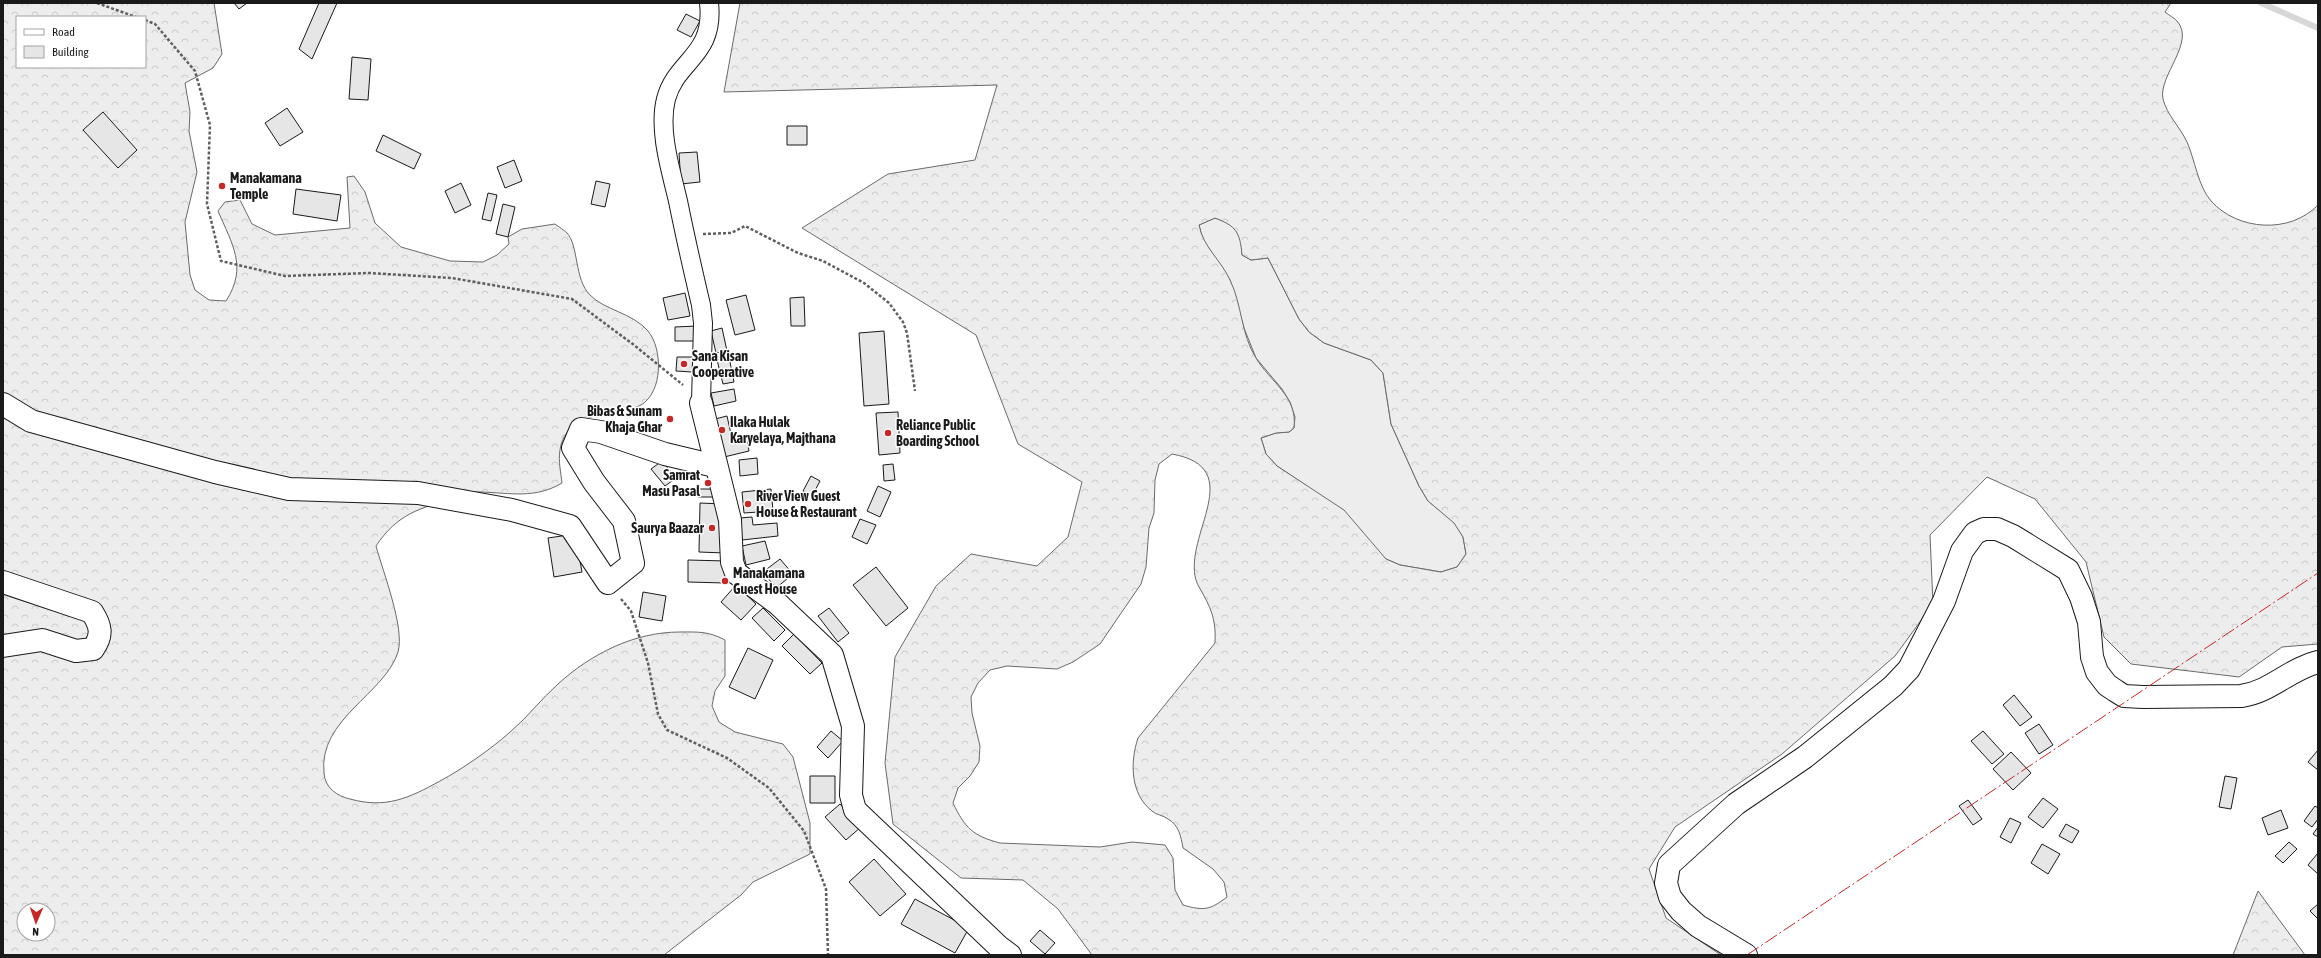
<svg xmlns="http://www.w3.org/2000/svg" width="2321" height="958" font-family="'Asap Condensed',sans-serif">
  <defs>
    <pattern id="forest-crowns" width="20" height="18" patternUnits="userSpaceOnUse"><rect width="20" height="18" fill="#ededed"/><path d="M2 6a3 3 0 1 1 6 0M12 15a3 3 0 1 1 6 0" fill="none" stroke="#cbcbcb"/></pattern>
  </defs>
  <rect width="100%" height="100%" fill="#fff"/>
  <path fill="#ededed" stroke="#6a6a6a" d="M1215 218 1231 224 1241 238 1242 255 1251 260 1268 258 1299 319 1309 332 1324 343 1371 360 1383 373 1391 424 1419 486 1428 501 1455 523 1463 537 1466 554 1457 567 1441 572 1400 565 1386 559 1304 484 1277 466 1266 454 1261 438 1276 433 1289 432 1294 428 1295 417 1290 402 1282 389 1256 358 1244 328 1230 280 1203 240 1199 225Z"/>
  <path fill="url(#forest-crowns)" stroke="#6a6a6a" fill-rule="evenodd" d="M3 3H214L222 54 213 68 185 83 190 112 189 131 197 172 185 222 190 275 195 290 209 300 226 301C248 267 232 244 218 211L225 202 240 200 252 224 275 235 350 228 347 177 354 176 365 192 375 223 401 247 450 261 483 262 497 255 509 244 508 237 522 229 555 224C559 227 564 230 567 233 579 246 574 279 590 295 604 310 633 313 648 331 663 349 663 392 641 405 634 409 622 409 614 411 593 415 563 423 560 450 558 461 561 473 562 483 535 499 511 493 481 492 473 491 463 496 455 498 420 508 397 514 376 546 383 572 405 628 398 652 385 694 318 719 324 773 325 788 337 796 350 799 386 809 409 798 440 781 461 770 491 749 509 733 527 718 541 699 558 684 591 654 634 632 680 632 698 632 708 631 725 640V676L715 691 712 706 719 722 735 732 783 744 793 757 810 823V854L753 882 741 895 664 955H3ZM17 17H145V67H17ZM24 910H48V934H24Z
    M740 3H2171L2165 12C2169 15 2174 18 2177 21 2196 42 2158 76 2163 99 2167 115 2180 127 2187 142 2195 160 2198 186 2211 201 2238 231 2290 234 2318 205V644L2282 647 2239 677 2131 664 2104 637 2086 562 2035 499 1987 477 1930 535 1933 604 1895 656 1782 754 1675 827 1649 869 1666 918 1721 955H1092L1058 909 1023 880 961 878 893 824 885 763 895 657 936 586 971 554 1037 566 1068 537 1082 482 1018 444 976 335 802 228 888 174 975 160 997 85 724 92ZM1215 218C1236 226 1240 232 1242 255L1251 260 1268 258 1299 319 1309 332 1324 343 1371 360 1383 373 1391 424 1419 486 1428 501 1454 523 1463 537 1466 554 1457 567 1441 572 1400 565 1386 559 1344 510 1277 466 1266 454 1261 438 1276 433 1289 432 1294 428C1298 396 1270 382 1256 358 1241 335 1242 304 1230 280 1221 260 1203 247 1199 225ZM1172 454C1249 468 1183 535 1196 580 1197 585 1202 591 1204 596 1213 612 1216 624 1215 643L1138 738C1130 762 1130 794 1152 811 1156 815 1163 815 1168 819 1179 825 1181 837 1183 848L1213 869 1224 882 1227 897C1210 910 1204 911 1183 905L1175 890 1173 858 1165 845 1132 842 1100 847 1000 843C973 836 965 828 953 803L958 788 970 776 979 762 980 746 972 713 971 697 978 683 990 670 1007 666 1057 669 1073 662 1100 644 1141 584 1146 567 1149 528 1154 513 1155 480 1159 464Z
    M2258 891 2305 955H2233Z"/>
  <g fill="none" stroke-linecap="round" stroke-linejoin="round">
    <path stroke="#d7d7d7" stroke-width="6" d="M2261 3 2318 28"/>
  </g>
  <path fill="#e6e6e6" stroke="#1a1a1a" d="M234 3H247L239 9Z
    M319 3H337L312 59 299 49Z
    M686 14 700 21 691 37 677 30Z
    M352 57 371 59 368 100 349 99Z
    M287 108 303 132 280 146 265 123Z
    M103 112 137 150 118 168 83 130Z
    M787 126H807V145H787Z
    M383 135 421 154 414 169 376 151Z
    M697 152 700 182 681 184 679 153Z
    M514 160 522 181 505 188 497 167Z
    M596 181 610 184 605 207 591 204Z
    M461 183 471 205 455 213 445 191Z
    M296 189 341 195 337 221 293 214Z
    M488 193 497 195 491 221 482 219Z
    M503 204 515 207 508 237 496 234Z
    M685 293 690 316 668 320 663 298Z
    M746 295 755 330 735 335 726 300Z
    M804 297 805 326H791L790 298Z
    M697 326V341H675V327Z
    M722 328 727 351 716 353 711 331Z
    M884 331 889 404 864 406 859 333Z
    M677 357H693L692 372 676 371Z
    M729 357 734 382 723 384 717 360Z
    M734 389 736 401 714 406 711 393Z
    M898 412 900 453 879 455 876 413Z
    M727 416 733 443 747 440 749 451 720 458 711 420Z
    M757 458 758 474 740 476 739 460Z
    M662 461 676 478 665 486 651 469Z
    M893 464 895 480 884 481 883 465Z
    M811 476 820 481 812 496 803 491Z
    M878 486 891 492 880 517 867 511Z
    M698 489H721V497H698Z
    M771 489 773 511 744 513 742 492Z
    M700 503 722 504 725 553 699 552Z
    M752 517 753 525 777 523 778 536 742 540 740 518Z
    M860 519 876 525 867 544 852 537Z
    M575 534 582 572 554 577 548 538Z
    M765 541 770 559 746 565 742 546Z
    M780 559 793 574 776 588 763 572Z
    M688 560 726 561 725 583 688 582Z
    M876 567 908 608 886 626 853 585Z
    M736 585 756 604 741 620 721 602Z
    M643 592 666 596 662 621 639 617Z
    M763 608 785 630 774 641 752 618Z
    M829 608 849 633 838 642 818 616Z
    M794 634 822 663 810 674 782 646Z
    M748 648 773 660 755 699 729 687Z
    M2014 695 2032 717 2020 726 2003 705Z
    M2039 724 2053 745 2039 754 2025 733Z
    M831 731 843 741 828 758 817 747Z
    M1983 731 2004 754 1992 764 1971 741Z
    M2318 750V770L2308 762Z
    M2011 752 2031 773 2013 790 1993 769Z
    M810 776H835V803H810Z
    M2225 776 2237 778 2231 809 2219 807Z
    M2043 798 2058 809 2043 828 2028 817Z
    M1968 800 1982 819 1973 825 1959 806Z
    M840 804 861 827 846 840 825 817Z
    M2315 806 2318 808V819L2312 827 2304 821Z
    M2281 810 2288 828 2268 835 2262 818Z
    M2010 818 2021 823 2011 843 2000 837Z
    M2066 824 2079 831 2072 843 2059 836Z
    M2318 827V837L2313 834Z
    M2289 842 2297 849 2283 863 2275 856Z
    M2042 844 2060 854 2048 874 2031 863Z
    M2318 853V874L2308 865Z
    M874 859 906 894 880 916 849 882Z
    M915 899 969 928 955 953 901 924Z
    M2318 904V919L2310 911Z
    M1040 930 1055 943 1045 954 1030 941Z"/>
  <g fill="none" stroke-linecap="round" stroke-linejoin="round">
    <g stroke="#1a1a1a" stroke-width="20">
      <path id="minor" d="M701 403 703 323 701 305C693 271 685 236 678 201 671 171 658 130 666 99 676 60 715 56 709 3"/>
    </g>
    <g stroke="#1a1a1a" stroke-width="24">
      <path id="tertiary" d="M3 404 31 421 215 472 289 489 418 493 512 510 570 526 608 583 633 563 624 521 594 482 573 448 581 429 601 432 665 454 715 466
        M3 582 92 612C101 626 103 635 93 649L76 651 42 640 3 646"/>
    </g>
    <g stroke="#1a1a1a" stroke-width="24">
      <path id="secondary" d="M701 403 730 520 732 562 736 573 778 604 832 655 853 726 851 795 855 810 998 946 1010 955
        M1746 955 1698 926 1681 911 1670 897 1666 883 1669 865 1736 804 1805 757 1893 686 1909 669 1944 601 1962 551 1975 533 1984 529H1997L2013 536 2068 570 2081 597 2089 622 2092 657 2097 672 2107 685 2116 691 2124 696 2143 697 2241 696C2271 692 2289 669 2318 662"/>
    </g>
    <path stroke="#5f5f5f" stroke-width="2.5" stroke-dasharray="3 2" stroke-linecap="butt" d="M97 3 136 17
      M145 20 155 24 195 71 210 125 207 204 221 261 285 276 369 273 452 278 572 299 634 345 683 385
      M703 234 731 233 745 226 798 253 823 261 864 283 889 303 903 322 907 333 915 391
      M621 599 631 611 648 663 658 714 667 730 727 758 769 788 804 831 826 889 828 955"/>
    <use href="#minor" stroke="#fff" stroke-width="18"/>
    <use href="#tertiary" stroke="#fff" stroke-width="22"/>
    <use href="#secondary" stroke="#fff" stroke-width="22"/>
    <path stroke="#c62828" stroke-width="1" stroke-dasharray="14 3 2 3" stroke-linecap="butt" d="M1747 955 2318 573"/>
  </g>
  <g fill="#c62828" stroke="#fff" stroke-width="1.5">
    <circle cx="222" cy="186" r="4"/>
    <circle cx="684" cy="364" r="4"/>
    <circle cx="670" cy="419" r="4"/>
    <circle cx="722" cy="430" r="4"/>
    <circle cx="888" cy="433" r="4"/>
    <circle cx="708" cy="483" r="4"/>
    <circle cx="748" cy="504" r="4"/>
    <circle cx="712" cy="528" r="4"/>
    <circle cx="725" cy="581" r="4"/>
  </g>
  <g text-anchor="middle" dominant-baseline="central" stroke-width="3" stroke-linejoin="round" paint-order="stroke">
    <g font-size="14" font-weight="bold" fill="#1a1a1a" stroke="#fff" text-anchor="start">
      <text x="230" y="178">Manakamana<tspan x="230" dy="16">Temple</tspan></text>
      <text x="692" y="356">Sana Kisan<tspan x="692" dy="16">Cooperative</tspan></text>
      <text x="662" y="411" text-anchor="end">Bibas &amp; Sunam<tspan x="662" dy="16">Khaja Ghar</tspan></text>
      <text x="730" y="422">Ilaka Hulak<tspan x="730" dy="16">Karyelaya, Majthana</tspan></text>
      <text x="896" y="425">Reliance Public<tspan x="896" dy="16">Boarding School</tspan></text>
      <text x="700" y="475" text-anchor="end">Samrat<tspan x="700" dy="16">Masu Pasal</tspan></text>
      <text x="756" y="496">River View Guest<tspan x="756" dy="16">House &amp; Restaurant</tspan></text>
      <text x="704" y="528" text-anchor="end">Saurya Baazar</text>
      <text x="733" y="573">Manakamana<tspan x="733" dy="16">Guest House</tspan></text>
    </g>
  </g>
  <rect width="2321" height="958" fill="none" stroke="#1a1a1a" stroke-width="8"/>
  <rect x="16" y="16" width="130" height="52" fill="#ffffff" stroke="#a3a3a3"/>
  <rect x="24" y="29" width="20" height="6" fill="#ffffff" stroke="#a3a3a3"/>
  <text x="52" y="36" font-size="12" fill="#1a1a1a">Road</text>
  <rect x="24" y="46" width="20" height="12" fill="#e6e6e6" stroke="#a3a3a3"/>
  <text x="52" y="56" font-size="12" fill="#1a1a1a">Building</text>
  <g transform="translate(36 922) rotate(182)"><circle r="19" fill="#ffffff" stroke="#a3a3a3"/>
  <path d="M0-3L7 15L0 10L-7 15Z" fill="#c62828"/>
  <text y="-6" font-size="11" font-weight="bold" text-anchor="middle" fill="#1a1a1a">N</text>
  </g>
</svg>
